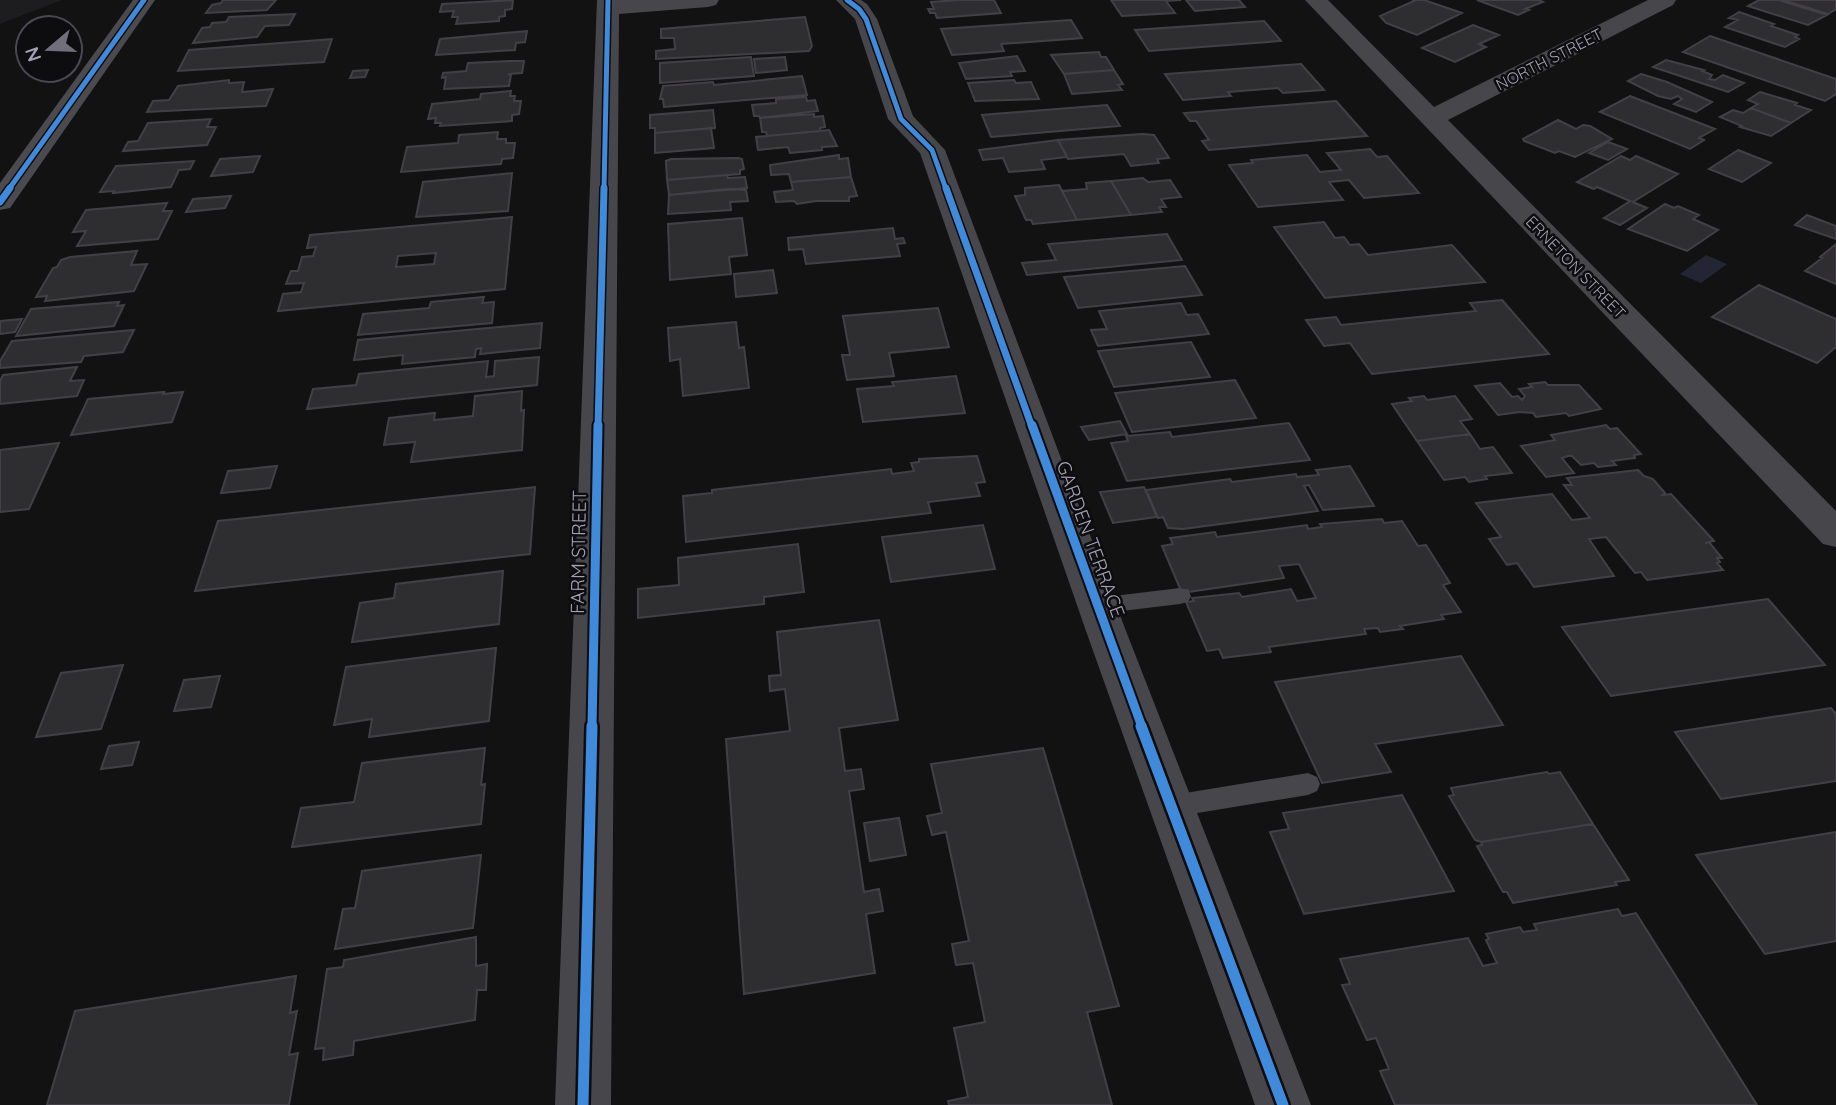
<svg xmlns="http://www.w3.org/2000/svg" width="1836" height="1105" font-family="Quicksand,sans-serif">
  <rect width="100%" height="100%" fill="#121212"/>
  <path fill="#1d1c1e" d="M0 0H62L0 24Z"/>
  <path fill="#242534" d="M1706 255 1727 264 1701 283 1680 274Z"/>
  <path fill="#2e2e31" stroke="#424046" stroke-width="2" fill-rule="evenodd" d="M223 0H276L267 10 206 13 212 5 221 3Z
    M513 0 512 9 505 10V16L499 17V21L456 24 458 17H452L454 11 440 12 442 4Z
    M958 0H994L1001 13 937 18 935 13H930L928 9H934L931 2Z
    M1111 0H1181L1166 1 1175 13 1122 16Z
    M1186 0H1239L1245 7 1195 11Z
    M1412 0H1424L1462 13 1417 35 1386 23 1380 16 1414 1Z
    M1477 0H1539L1543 2 1525 9 1529 10 1518 15Z
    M1759 0H1779L1827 15 1808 25 1748 6Z
    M1783 0H1836V9L1828 14Z
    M1739 12 1774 24 1771 26 1798 35 1795 37 1799 39 1785 47 1725 27 1738 20 1729 18Z
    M295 14 289 25 265 26 257 37 193 43 202 28 210 27 212 23 226 22 229 17Z
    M805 17 812 46 809 51 656 59V51L675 49 674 38H661V29Z
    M1071 20 1082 38 1001 44 1004 51 952 55 941 29Z
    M1264 21 1281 41 1149 51 1135 30Z
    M1473 25 1499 35 1479 44 1486 47 1455 62 1422 48Z
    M527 31 525 42 516 43 515 50 436 55 440 39Z
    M1710 36 1836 79V94L1825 101 1683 52Z
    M332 39 324 62 178 71 189 50Z
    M1099 52 1101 57H1106L1114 70 1064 74 1051 55Z
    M1017 56 1025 71 1010 72 1012 76 966 79 959 63Z
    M751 57 754 76 660 83V63Z
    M785 57 787 70 756 73 754 59Z
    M1666 60 1704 70 1702 71 1712 75 1709 79 1715 80 1723 75 1744 83 1728 92 1653 67Z
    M510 61H524L522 73 508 74 511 75 509 86 444 89 446 77 442 78 443 73 466 71 468 63Z
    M1301 64 1324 90 1283 93 1278 88 1228 92 1231 96 1183 100 1165 74Z
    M368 70 365 77 350 78 353 71Z
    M1114 70 1123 84 1118 85 1122 90 1072 94 1064 74Z
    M1641 74 1667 82 1712 102 1696 112 1674 104 1682 99 1678 96 1671 99 1658 96 1628 81Z
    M802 76 807 95 664 107 663 99H660L663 86 713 82 714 85Z
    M229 80V83L244 82 242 92 273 89 266 106 147 112 153 101 169 100 178 86Z
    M1014 80 1016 83 1031 82 1039 99 975 101 968 83Z
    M511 91 510 96H515L514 101H521L519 114 512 115V121L440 126 441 123H435L436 118 428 119 432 104 480 99 481 94Z
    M1760 92 1797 103 1795 105 1811 110 1791 123 1751 108 1758 104 1748 100Z
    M1630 96 1715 129 1699 138 1704 140 1690 149 1600 112Z
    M806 97 807 101 815 100 818 111 760 118 759 116H754L752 105 776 103V99Z
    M1336 101 1367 136 1209 150 1202 141 1209 140 1196 121H1190L1184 113Z
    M1107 105 1120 126 991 137 982 115Z
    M1751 108 1791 123 1771 136 1740 127 1742 126 1720 117 1733 110 1743 113Z
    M713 110 715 128 655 133V128H650V115Z
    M814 114V117L823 116 825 127 820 128V131L767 136 766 132H762L760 118Z
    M211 119 207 127H216L207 145 123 151 128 142 138 141 148 123Z
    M1558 120 1576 129 1583 125 1590 126 1612 139 1575 157 1559 151 1555 153 1524 141 1523 139Z
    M711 128 714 148 655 153V133Z
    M829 130 837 146 822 147V150L790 153 788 147 758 150 756 137Z
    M498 132 497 139H506V143H515L513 158 502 159 501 164 401 172 407 147 458 143 459 135Z
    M1142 134 1154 135 1169 158 1157 159 1159 163 1131 166 1124 154 1068 159 1058 140Z
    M1058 140 1067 157 1041 160 1045 169 1009 172 1003 158 983 160 979 150Z
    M1608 142 1627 149 1608 160 1589 153Z
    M1370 149 1377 157 1387 156 1419 193 1364 198 1349 180 1329 182 1343 200 1258 207 1229 165 1253 163 1251 160 1307 155 1320 172 1341 170 1327 153Z
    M1738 150 1771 163 1742 182 1709 169Z
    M839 155V159L848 158 851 177 791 182 789 174 771 175 770 165Z
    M260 156 253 172 211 176 220 159Z
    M1621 156 1630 160 1636 156 1678 174 1633 202 1647 208 1620 225 1604 218 1630 201 1597 187 1594 189 1577 182Z
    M671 159 738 158 742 159 744 169 740 170V174L667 180 666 161Z
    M194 161 190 169 179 170 171 187 113 193 114 191 100 192 116 166Z
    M512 173 508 211 416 217 423 182Z
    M727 175 728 178 745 177 747 188 669 195 667 180Z
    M851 177 857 196 849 197V201H816L797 204 794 201 776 202 774 192 793 190 791 182Z
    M1143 178 1148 182 1170 180 1181 197 1161 199 1166 207H1159L1162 212 1131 215 1111 181Z
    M1111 181 1131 215 1077 220 1062 191 1087 189 1086 183Z
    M1059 185 1077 220 1033 224 1031 220H1026L1015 196 1025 195V188Z
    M728 189 746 190 748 201 730 202 731 210 668 214 669 195Z
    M231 196 225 208 186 212 193 199Z
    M167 203 163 211H172L158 239 77 246 86 231 73 232 86 210Z
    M1665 204 1674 208 1678 206 1699 215 1693 219 1718 230 1687 251 1628 229Z
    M1807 215 1836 226V239L1795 225Z
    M512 217 505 289 278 311 283 294 301 292 304 283 286 284 291 271H298L302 257 313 256 316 247 307 248 310 235ZM436 253 434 264 396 267 398 256Z
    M742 218 747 255 729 257 731 274 670 280 668 224Z
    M1324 222 1335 238 1344 237 1350 245 1359 244 1368 255 1452 245 1485 282 1325 298 1274 227Z
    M893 228 895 239 903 238 905 243 897 244 900 256 806 264 803 249 789 250 788 238Z
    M1167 234 1182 260 1027 275 1022 263 1056 260 1048 244Z
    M1836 244V284L1805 271 1822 258 1820 257Z
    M137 251 131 265 147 264 134 291 45 301 47 296 36 297 53 268 57 267 61 260 70 257Z
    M1185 266 1202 295 1078 308 1064 277Z
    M773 270 777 293 736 297 734 274Z
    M1759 285 1836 319V347L1817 363 1712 317Z
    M484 297 482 303 494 302 492 323 358 335 363 314 429 308 431 302Z
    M1502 300 1549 354 1372 374 1350 343 1324 346 1306 320 1336 317 1341 325 1476 311 1470 303Z
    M119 302 117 306 124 305 114 326 16 336 31 309Z
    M1181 303 1187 315 1198 314 1209 334 1098 346 1091 330 1107 329 1099 311Z
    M938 308 949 347 889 353 894 376 847 380 842 355H850L843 316Z
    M22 319 15 332 0 334V321Z
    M736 322 739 348 744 347 749 388 683 396 680 359 670 361 668 328Z
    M542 323 540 348 480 354 481 348 476 349 475 357 402 364 403 355 354 360 358 340Z
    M134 330 123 352 84 356 81 362 0 368V361L12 341Z
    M1191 342 1210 377 1114 387 1098 351Z
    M539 357 537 385 307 409 313 389 356 385 359 374 488 361 486 377 494 376 495 361Z
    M77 367 70 381 84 380 77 396 0 404V381L3 375Z
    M956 376 965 413 863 422 857 389 894 386 892 382Z
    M1235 380 1256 418 1132 432 1115 393Z
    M1545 382 1548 385H1579L1601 409 1569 416 1566 413 1536 417 1533 413 1520 412 1498 415 1475 386 1500 383 1512 397 1518 396 1522 400 1525 396 1519 389 1532 387 1529 384Z
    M522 391 521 411 524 410 522 450 411 462 415 442 384 445 389 418 435 413 434 420 473 416 475 396Z
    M164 392 163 394 183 392 172 422 71 435 88 399Z
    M1424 396 1427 400 1455 396 1472 419 1460 421 1470 434 1417 441 1392 404 1412 401 1409 398Z
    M1120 421 1127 434 1089 440 1081 427Z
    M1289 423 1310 460 1127 481 1111 443 1128 441 1126 436 1170 432 1172 437Z
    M1606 425 1610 429 1617 428 1641 454 1634 455 1635 458 1612 461 1616 465 1598 467 1594 463 1581 465 1572 456H1568L1562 458 1574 473 1546 477 1521 446 1555 440 1551 435Z
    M1470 434 1480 449 1493 447 1512 473 1485 476 1487 479 1469 482 1465 477 1444 480 1417 441Z
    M59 443 29 509 0 512V450Z
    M977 456 985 482 976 483 980 496 928 502 931 513 686 542 683 496 712 493V490L891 469 892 474 914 471 911 463 919 462V459Z
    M277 466 270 488 221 493 228 471Z
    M1350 466 1374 506 1323 510 1309 485 1304 486 1318 511 1183 529 1168 528 1163 517 1158 518 1146 490 1230 479 1232 482 1296 474 1297 477 1319 475 1316 470Z
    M1638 470 1644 476 1653 479 1665 493 1663 495 1671 494 1714 541 1705 543 1709 542 1722 558H1717L1720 562 1717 563 1723 570 1647 580 1641 572 1635 573 1606 537 1589 539 1614 576 1534 587 1517 563 1507 565 1489 539 1501 537 1476 503 1552 494 1572 520 1590 518 1564 485H1572L1567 478Z
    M535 487 530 554 195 591 218 521Z
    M1144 487 1157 517 1113 523 1100 492Z
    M1382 519 1384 523 1402 521 1418 546 1426 545 1450 583 1443 585 1461 612 1441 615 1444 619 1400 626 1403 629 1380 632 1378 628 1364 629 1366 634 1269 647 1271 652 1223 658 1219 649 1207 651 1186 602 1194 601 1192 598 1239 593 1242 597 1291 589 1297 601 1316 598 1299 564 1279 566 1284 578 1188 592V590L1181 591 1162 546 1173 544 1170 538 1215 532 1217 537 1307 525 1308 529 1322 527 1320 524Z
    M983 525 995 569 891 582 882 537Z
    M798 544 804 592 764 597V604L638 618V589L679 585 678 558Z
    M503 571 499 624 352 642 360 603 394 598 396 584Z
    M1768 599 1825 665 1611 696 1562 627Z
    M879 620 898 720 839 728 845 771 861 769 864 789 849 791 864 892 879 889 883 911 866 914 875 973 744 994 726 739 790 731 785 689 770 691 769 676 781 675 777 632Z
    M496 648 489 721 369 737 372 719 334 725 346 667Z
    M1461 656 1503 725 1375 744 1391 772 1322 783 1275 682Z
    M123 665 101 729 36 737 61 673Z
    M220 676 211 707 174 711 184 680Z
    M1831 708 1836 714V781L1721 799 1675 732Z
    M139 742 132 765 101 769 109 746Z
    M485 748 481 785 485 784 481 824 292 847 301 808 354 802 362 763Z
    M1043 748 1119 1006 1087 1012 1112 1105H949L948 1101 968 1097 954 1028 985 1022 973 963 956 965 952 944 969 941 946 832 932 835 927 816 942 813 931 764Z
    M1547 772 1549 774 1560 772 1593 824 1481 842 1475 840 1449 796 1454 795 1451 788Z
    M1402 795 1454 891 1304 914 1270 832 1289 829 1283 813Z
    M899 818 906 855 870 861 864 823Z
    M1593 824 1629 880 1615 882 1617 885 1513 903 1507 892H1503L1477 846 1482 845 1481 842Z
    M1836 832V941L1765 954 1696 855Z
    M481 855 473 928 335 949 343 909 355 908 362 871Z
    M1618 909 1622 916 1636 913 1757 1105H1395L1380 1071 1389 1069 1376 1038 1367 1040 1342 985 1350 984 1340 959 1468 938 1483 966 1497 963 1486 940 1489 939 1486 934 1520 927 1523 932 1537 930 1534 924Z
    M476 937V966L487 964 486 990H477L475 1020 354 1041 353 1055 323 1060 324 1048 315 1049 327 969 343 967 344 960Z
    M296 976 290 1013 297 1011 289 1055 298 1053 289 1105H47L75 1011Z"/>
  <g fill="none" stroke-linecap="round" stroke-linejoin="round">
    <path fill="#47464b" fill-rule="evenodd" d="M1180 588 1188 590 1191 596 1188 602 1180 604 1097 614 1089 612 1086 606 1089 600 1097 598Z
      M1308 773 1317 777 1320 784 1317 791 1308 795 1173 817 1164 814 1160 806 1164 798 1173 795Z"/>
    <path fill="#47464b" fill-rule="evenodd" d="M597 0H719L716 5 708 7 619 14 611 1105H555Z
      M836 0H861L867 4 877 19 913 116 945 150 1126 631 1311 1105H1255L1086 631 920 153 888 119 855 19Z
      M1305 0H1328L1434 107 1648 0H1676L1673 5 1448 120 1836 511V547L1823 544Z"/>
    <path fill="#4b4a4f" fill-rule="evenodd" d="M133 0H155L10 208 0 210V183Z"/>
    <g stroke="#0d0c0e" stroke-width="8">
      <path id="cycleway-far3" d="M847 0 859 9 866 19 901 119 932 150 946 189
        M9 189 144 0
        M604 189 608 0"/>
    </g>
    <g stroke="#0d0c0e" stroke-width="10">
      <path id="cycleway-far2" d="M946 188 1032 427
        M0 202 10 188
        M598 427 604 188"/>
    </g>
    <g stroke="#0d0c0e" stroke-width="13">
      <path id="cycleway-far1" d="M1032 425 1142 727
        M592 727 598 425"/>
    </g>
    <g stroke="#0d0c0e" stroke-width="16">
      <path id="cycleway" d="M1141 726 1283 1105
        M583 1105 592 726"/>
    </g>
    <use href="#cycleway-far3" stroke="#408adc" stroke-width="5"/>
    <use href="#cycleway-far2" stroke="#408adc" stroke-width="7"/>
    <use href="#cycleway-far1" stroke="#408adc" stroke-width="9"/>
    <use href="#cycleway" stroke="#408adc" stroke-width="11"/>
  </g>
  <g text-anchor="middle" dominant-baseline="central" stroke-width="5" stroke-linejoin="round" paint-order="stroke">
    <g font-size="16" fill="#a5a1b5" stroke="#0d0c0e">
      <text transform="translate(1549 59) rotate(-27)">NORTH STREET</text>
      <text transform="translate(1576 267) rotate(46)">ERNETON STREET</text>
    </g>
    <g font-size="19" fill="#a5a1b5" stroke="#0d0c0e">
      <text transform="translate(1091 539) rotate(70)">GARDEN TERRACE</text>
      <text transform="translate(578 552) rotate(-89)">FARM STREET</text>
    </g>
  </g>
  <g transform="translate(49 49) rotate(251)"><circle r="33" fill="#0d0c0e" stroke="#4a4851" stroke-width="2"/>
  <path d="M0-5L12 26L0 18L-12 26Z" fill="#726f7c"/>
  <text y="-10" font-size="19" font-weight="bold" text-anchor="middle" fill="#a5a1b5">N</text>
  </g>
</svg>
